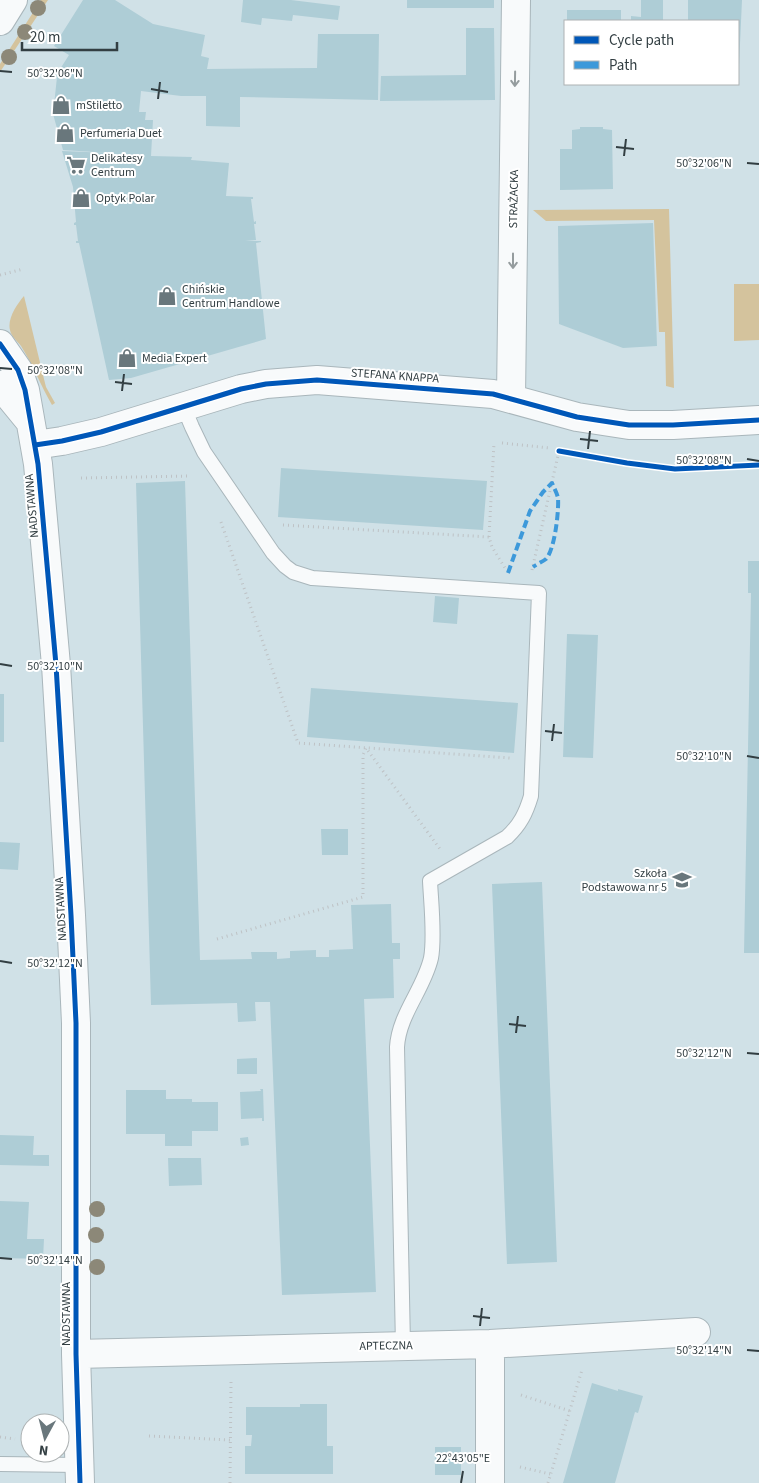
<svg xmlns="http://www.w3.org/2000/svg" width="759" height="1483" font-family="'Source Sans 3',sans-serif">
  <rect width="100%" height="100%" fill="#d0e1e7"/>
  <path fill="#d4c39d" d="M41 0H48L0 72V64Z
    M669 209 674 388 666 386 665 332H659L654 220 546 221 533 210Z
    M734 284H759V340L734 341Z
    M24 296 43 375 46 387 55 403 52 405C41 386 33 365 21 346 17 341 11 336 10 330 7 319 17 304 24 296Z"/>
  <path fill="#aecdd6" d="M83 0H115L153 24 205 35 201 56 209 58 207 69 317 68 318 34H379L378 100 240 97V127L206 126V96H181L141 91 139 112H146L145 120H153L151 156 192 157 191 160 229 163 226 196 253 197V199H251L254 222 256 221V224H254L256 240 245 241H261V242L256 243 266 339 131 378 109 380 79 243H76V241H78L76 225H74V223L76 222 73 187 62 151 110 153 63 150 53 114 57 77H55L69 55 54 46Z
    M243 0H291L340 6 338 20 293 15 292 21 262 18 261 25 241 22Z
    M407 0H494V8H407Z
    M641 0H663V21H631V16L641 17Z
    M688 0H742L739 66H738V21H688Z
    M567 10H621V21H567Z
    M466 28H494L495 100 380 101 381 76 466 75Z
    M580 127H603V129L612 130 613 189 560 190V149H572V130L580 129Z
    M653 223 657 346 623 348 559 324 558 226Z
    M281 468 487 481 483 530 278 517Z
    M185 481 200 960 252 959 251 952H277V959L290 958V951L316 950V957H329V950L353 949 351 905 391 904 392 943H400V959H393L394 998 364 999 376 1292 282 1295 270 1002H255L256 1021 238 1022 237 1003 151 1005 136 483Z
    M748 561H759V953H744L751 593H748Z
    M435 596 459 598 457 624 433 622Z
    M567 634 598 635 593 758 563 757Z
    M311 688 518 703 514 753 307 737Z
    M0 694H4V742H0Z
    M321 829H348V855H322Z
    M0 842 20 843 18 870 0 869Z
    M542 882 557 1262 507 1264 492 884Z
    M257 1058V1074H237V1059Z
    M260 1089H263L264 1121H262V1118L241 1119 240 1092 261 1091Z
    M126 1090H166V1099H192V1102H218V1131H192V1146H165V1134H126Z
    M0 1135 34 1136 33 1155H49V1166L0 1165Z
    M248 1137 249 1145 241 1146 240 1138Z
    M168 1158H201L202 1185 169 1186Z
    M0 1201 29 1202 27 1239H44L43 1259 0 1258Z
    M592 1383 618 1391V1389L643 1396 638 1413 635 1412 615 1483H563Z
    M300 1404H327V1446H333V1474H245V1446H251L252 1435H246V1407H300Z
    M435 1447H461V1475H435Z"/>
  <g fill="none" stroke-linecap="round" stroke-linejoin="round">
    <g stroke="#a9b6bb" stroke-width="16">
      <path id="service" d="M184 408 192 427 204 452 273 553 285 566 293 572 312 578 539 593 531 796C526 813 520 825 507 837L430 881C431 902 435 937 431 958 424 989 399 1014 397 1047L403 1346
        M0 1464 79 1465"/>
    </g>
    <g stroke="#a9b6bb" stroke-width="30">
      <path id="minor" d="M0 344 18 370 25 390 38 464 56 665 71 915 76 1023V1354L80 1483
        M0 385 28 419
        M511 398 516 0
        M35 445 62 441 101 432 241 389 266 384 317 380 493 394 577 417 629 425H673L759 420
        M76 1354 490 1344 696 1332
        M490 1483V1344"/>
    </g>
    <g stroke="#a9b6bb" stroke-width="30">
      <path id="tertiary" d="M0 21 13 0"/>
    </g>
    <path stroke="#bec2c5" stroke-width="3" stroke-dasharray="1 4" stroke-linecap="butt" d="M0 275 23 269
      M502 443 550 448
      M81 478 191 476
      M221 522 298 743 510 758
      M283 525 489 537 492 547 505 568
      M489 537 494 443
      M532 570 559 451
      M217 939 363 897V755L366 748 440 849
      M521 1395 570 1411
      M149 1436 231 1440
      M0 1437 15 1439
      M520 1467 550 1474
      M230 1483 231 1381
      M548 1483 582 1370"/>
    <use href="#service" stroke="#f8fafb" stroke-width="14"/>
    <use href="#minor" stroke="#f8fafb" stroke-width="28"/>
    <use href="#tertiary" stroke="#f8fafb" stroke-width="28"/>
    <path stroke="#3d99da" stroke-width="4" stroke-dasharray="8 4" stroke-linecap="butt" d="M508 573 530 511 543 492 552 483C554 488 557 493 558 498 559 510 555 549 546 559 542 562 537 564 533 567"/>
    <g stroke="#fff" stroke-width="8">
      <path id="cycleway" d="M0 344 18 370 25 390 38 464 56 665 71 915 76 1023V1354L80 1483
        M35 445 62 441 101 432 241 389 266 384 317 380 493 394 577 417 629 425H673L759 420
        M559 451 627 463 675 469 759 465"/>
    </g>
    <use href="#cycleway" stroke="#0057b8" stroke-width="5"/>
  </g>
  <g fill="#8c8878">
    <circle cx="38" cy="8" r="8"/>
    <circle cx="25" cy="32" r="8"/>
    <circle cx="9" cy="57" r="8"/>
    <circle cx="97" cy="1209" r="8"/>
    <circle cx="96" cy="1235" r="8"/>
    <circle cx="97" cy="1267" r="8"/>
  </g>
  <defs><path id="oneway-shaft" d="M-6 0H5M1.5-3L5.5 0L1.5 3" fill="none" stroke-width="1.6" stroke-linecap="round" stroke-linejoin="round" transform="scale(1.25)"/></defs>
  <g stroke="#959c9e">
    <use href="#oneway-shaft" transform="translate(515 79) rotate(91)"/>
    <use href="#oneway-shaft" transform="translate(513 261) rotate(90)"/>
  </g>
  <path fill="none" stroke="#323e42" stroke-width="2" d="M0 71 12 72M151 89 168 92M158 99 160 82M616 147 634 149M624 156 626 139M747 163 759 164M0 368 12 369M115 382 132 384M122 391 124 374M580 439 598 441M588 449 590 431M747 459 759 461M0 664 12 666M545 731 562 733M552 741 554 724M747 756 759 758M0 961 12 963M509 1024 526 1026M516 1033 518 1016M747 1053 759 1054M0 1258 12 1259M473 1316 490 1318M480 1326 482 1308M747 1350 759 1351M461 1483 463 1471"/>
  <defs>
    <g id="shop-bare" transform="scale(1.5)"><path d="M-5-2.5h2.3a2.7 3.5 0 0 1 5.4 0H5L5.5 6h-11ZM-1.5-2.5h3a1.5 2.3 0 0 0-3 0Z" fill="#69777c" stroke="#fff" stroke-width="2.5" paint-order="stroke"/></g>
    <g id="supermarket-bare" transform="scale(1.5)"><path d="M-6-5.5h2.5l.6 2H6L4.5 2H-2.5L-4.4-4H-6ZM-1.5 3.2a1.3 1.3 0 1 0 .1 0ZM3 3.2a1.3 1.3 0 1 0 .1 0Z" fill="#69777c" stroke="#fff" stroke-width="2.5" paint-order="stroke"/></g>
    <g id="school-bare" transform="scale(1.5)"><path d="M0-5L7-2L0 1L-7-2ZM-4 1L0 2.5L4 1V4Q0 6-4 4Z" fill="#69777c" stroke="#fff" stroke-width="2.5" paint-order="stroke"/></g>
  </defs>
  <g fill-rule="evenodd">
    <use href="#shop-bare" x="61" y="105"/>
    <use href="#shop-bare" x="65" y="133"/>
    <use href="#supermarket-bare" x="76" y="165"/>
    <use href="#shop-bare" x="81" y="198"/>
    <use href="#shop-bare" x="167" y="296"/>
    <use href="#shop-bare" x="127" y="358"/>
    <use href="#school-bare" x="682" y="880"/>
  </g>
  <g text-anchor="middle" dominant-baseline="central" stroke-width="4" stroke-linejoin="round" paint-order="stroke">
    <g font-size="12" fill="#323e42" stroke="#fff" text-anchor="start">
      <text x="76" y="105">mStiletto</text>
      <text x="80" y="133">Perfumeria Duet</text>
      <text x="91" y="158">Delikatesy<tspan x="91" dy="14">Centrum</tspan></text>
      <text x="96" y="198">Optyk Polar</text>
      <text x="182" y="289">Chińskie<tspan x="182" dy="14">Centrum Handlowe</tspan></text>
      <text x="142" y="358">Media Expert</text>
      <text x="667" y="873" text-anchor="end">Szkoła<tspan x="667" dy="14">Podstawowa nr 5</tspan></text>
    </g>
    <g font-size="12" fill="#323e42" stroke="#fff">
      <text transform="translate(514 199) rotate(-89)">STRAŻACKA</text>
      <text transform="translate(395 376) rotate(4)">STEFANA KNAPPA</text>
      <text transform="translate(32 506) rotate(-95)">NADSTAWNA</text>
      <text transform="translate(61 909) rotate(-93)">NADSTAWNA</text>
      <text transform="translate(66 1314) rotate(-90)">NADSTAWNA</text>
      <text transform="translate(386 1346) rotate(-1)">APTECZNA</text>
    </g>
  </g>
  <g font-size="12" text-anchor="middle" fill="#323e42" stroke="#fff" stroke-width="4" stroke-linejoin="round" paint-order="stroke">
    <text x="55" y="77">50°32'06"N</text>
    <text x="704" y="167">50°32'06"N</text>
    <text x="55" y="374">50°32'08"N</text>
    <text x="704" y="464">50°32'08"N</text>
    <text x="55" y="670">50°32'10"N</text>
    <text x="704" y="760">50°32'10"N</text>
    <text x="55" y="967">50°32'12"N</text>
    <text x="704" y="1057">50°32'12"N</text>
    <text x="55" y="1264">50°32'14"N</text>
    <text x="704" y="1354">50°32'14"N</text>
    <text x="463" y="1462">22°43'05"E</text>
  </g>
  <rect x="564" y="20" width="175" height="65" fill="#ffffff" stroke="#adb2b3"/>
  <rect x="574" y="36" width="25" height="8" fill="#0057b8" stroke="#adb2b3"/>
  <text x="609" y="45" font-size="15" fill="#323e42">Cycle path</text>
  <rect x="574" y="61" width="25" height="8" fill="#3d99da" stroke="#adb2b3"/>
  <text x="609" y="70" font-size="15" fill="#323e42">Path</text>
  <g transform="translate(45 1438) rotate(187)"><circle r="24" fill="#ffffff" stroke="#adb2b3"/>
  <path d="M0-4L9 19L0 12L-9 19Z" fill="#69777c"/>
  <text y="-8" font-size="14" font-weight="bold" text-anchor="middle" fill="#323e42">N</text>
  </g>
  <path d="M22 42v8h95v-8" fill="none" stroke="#323e42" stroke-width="2.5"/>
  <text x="30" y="42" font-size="15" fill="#323e42" stroke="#ffffff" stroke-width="4" paint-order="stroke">20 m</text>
</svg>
